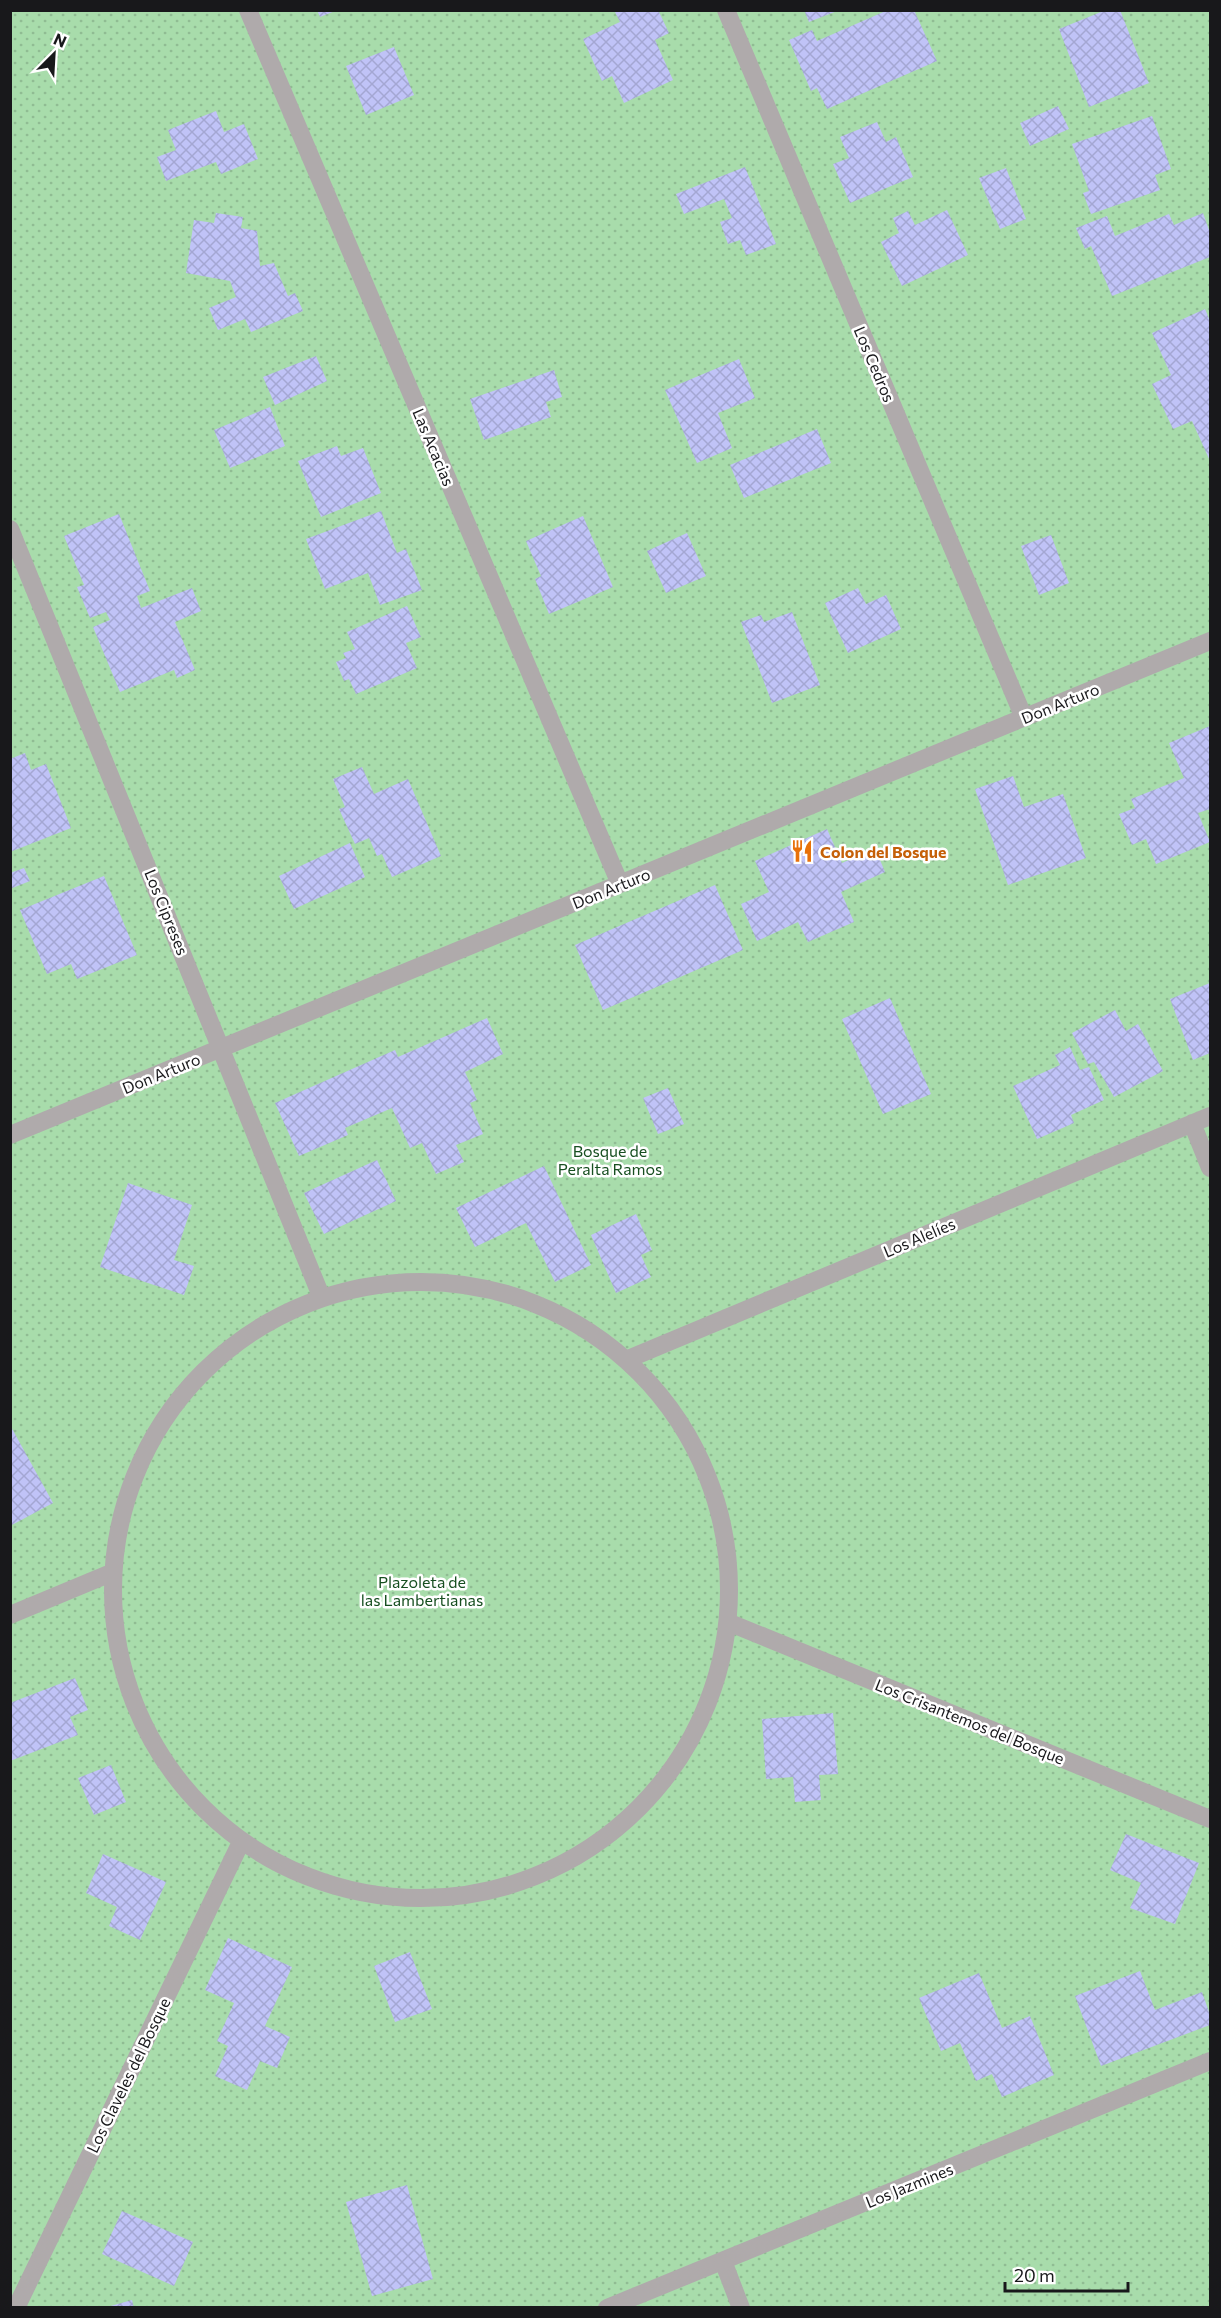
<svg xmlns="http://www.w3.org/2000/svg" width="1221" height="2318" font-family="Commissioner,sans-serif">
  <defs>
    <pattern id="park-dots" width="8" height="8" patternUnits="userSpaceOnUse" patternTransform="scale(1.5)"><rect width="8" height="8" fill="#a8dcab"/><path d="M2 2h.1M6 6h.1" fill="none" stroke="#90bc93" stroke-width="1.8" stroke-linecap="round"/></pattern>
    <pattern id="building-cross-hatch" width="8" height="8" patternUnits="userSpaceOnUse" patternTransform="scale(1.5)"><rect width="8" height="8" fill="#c0c3f7"/><path d="M0 0l8 8M0 8l8-8" fill="none" stroke="#a4a7d3"/></pattern>
  </defs>
  <rect width="100%" height="100%" fill="#f8f9ff"/>
  <path fill="url(#park-dots)" d="M11 11H1210V2307L11 2308Z"/>
  <path fill="url(#building-cross-hatch)" d="M317 10H335V11L320 17Z
    M618 10H658L669 33 655 40 673 80 624 103 612 76 602 81 583 39 620 22 615 12Z
    M804 10H837V11L809 22Z
    M888 10H914L937 61 827 109 817 88 811 91 789 40 812 30 817 41Z
    M1106 10H1120L1149 83 1089 107 1059 29Z
    M394 47 414 95 366 115 346 66Z
    M1058 106 1069 129 1030 146 1020 123Z
    M216 111 224 132 244 124 258 159 221 174 216 162 166 181 157 157 176 150 168 130Z
    M1152 116 1171 169 1155 175 1160 190 1091 214 1083 193 1089 191 1072 144Z
    M877 122 886 142 896 137 913 177 850 203 833 164 849 158 840 137Z
    M745 167 776 244 746 255 740 240 728 244 720 222 732 218 724 199 684 214 676 194Z
    M1006 168 1026 219 1000 229 979 178Z
    M947 210 968 255 902 286 881 242 899 233 893 218 908 211 915 225Z
    M216 213 243 217 241 228 257 231 260 266 274 263 288 296 295 293 303 311 251 332 245 319 218 330 209 308 236 297 230 281 186 273 194 220 214 223Z
    M1203 213 1210 233V257L1112 296 1091 246 1085 249 1076 228 1107 216 1115 236 1169 214 1174 225Z
    M1205 309 1210 321V461L1192 421 1173 429 1152 384 1171 375 1152 333Z
    M316 356 327 381 275 405 263 377Z
    M739 359 755 398 718 413 732 448 697 463 665 390Z
    M554 370 562 397 546 402 551 417 484 440 470 399Z
    M270 407 285 446 230 468 214 430Z
    M817 429 831 463 744 498 730 465Z
    M337 446 341 456 363 448 381 493 321 517 298 461Z
    M381 511 397 553 406 549 422 590 380 605 368 573 325 589 306 539Z
    M119 514 150 591 137 596 141 608 192 588 201 611 175 622 195 670 177 678 174 670 120 692 93 627 110 620 106 612 90 618 77 587 84 585 64 536Z
    M583 516 613 587 549 614 535 579 541 576 526 541Z
    M687 533 706 576 666 593 647 551Z
    M1051 535 1069 583 1039 595 1021 546Z
    M858 588 866 604 886 595 901 629 848 653 825 603Z
    M407 606 421 637 406 643 417 668 356 694 349 679 344 681 336 662 346 658 343 653 355 649 347 632Z
    M792 612 820 685 772 703 741 622 761 615 764 622Z
    M1210 726V809L1198 813 1210 842 1156 864 1146 839 1132 845 1119 814 1135 808 1131 799 1184 778 1169 743Z
    M25 753 31 770 46 764 71 828 10 852V759Z
    M362 767 374 794 408 779 441 856 392 877 382 854 377 856 369 838 355 844 339 809 345 807 333 779Z
    M1013 776 1024 807 1063 794 1086 858 1008 885 975 789Z
    M827 829 842 863 875 848 885 872 841 892 854 922 808 942 798 922 757 941 741 904 769 892 755 861Z
    M350 843 365 877 294 909 279 876Z
    M24 868 30 881 10 889V873Z
    M104 876 137 955 77 979 71 964 47 974 20 910Z
    M715 885 743 950 603 1010 575 945Z
    M1210 983V1053L1193 1060 1170 999Z
    M890 998 931 1094 883 1114 842 1019Z
    M1115 1010 1126 1031 1138 1024 1163 1071 1114 1097 1094 1062 1088 1064 1072 1033Z
    M487 1018 503 1054 465 1072 477 1100 470 1103 483 1134 456 1145 464 1162 436 1174 422 1143 410 1148 392 1108 345 1128 348 1135 299 1156 275 1103 395 1050 398 1057Z
    M1070 1047 1080 1070 1089 1067 1104 1100 1071 1115 1074 1123 1037 1139 1013 1086 1060 1065 1055 1055Z
    M668 1088 684 1124 658 1134 643 1098Z
    M377 1160 396 1201 324 1234 304 1193Z
    M544 1166 591 1265 555 1282 526 1223 475 1247 456 1208Z
    M128 1183 192 1205 174 1260 194 1266 184 1295 100 1267Z
    M636 1214 652 1250 641 1255 651 1277 616 1293 591 1235Z
    M10 1425 53 1503 10 1526Z
    M75 1678 88 1710 70 1717 78 1735 10 1761V1703Z
    M833 1713 838 1774 819 1775 821 1800 795 1802 793 1777 766 1779 762 1719Z
    M111 1765 126 1802 94 1815 78 1778Z
    M1126 1834 1199 1863 1175 1924 1130 1908 1141 1883 1110 1870Z
    M103 1854 166 1882 140 1940 109 1926 117 1907 86 1893Z
    M228 1938 292 1967 265 2026 290 2037 277 2068 260 2061 247 2090 215 2076 228 2046 217 2041 234 2003 205 1990Z
    M410 1952 432 2009 395 2022 374 1966Z
    M1140 1971 1155 2010 1202 1992 1210 2015V2025L1101 2066 1075 1996Z
    M979 1973 1002 2028 1030 2016 1054 2075 1002 2097 992 2074 976 2081 960 2043 941 2051 919 1998Z
    M407 2185 433 2279 372 2296 346 2202Z
    M122 2211 193 2242 174 2286 102 2254Z
    M132 2300 134 2308H107V2307Z"/>
  <g fill="none" stroke-linecap="round" stroke-linejoin="round">
    <path stroke="#afaaab" stroke-width="18" d="M248 10 620 884
      M726 10 1024 718
      M10 529 321 1296
      M1192 1123 1210 1168
      M10 1135 1210 641
      M113 1590a308 308 0 1 1 616 0a308 308 0 1 1-616 0Z
      M628 1359 1210 1116
      M10 1615 111 1573
      M730 1623 1210 1819
      M723 2261 741 2308
      M16 2308 241 1842
      M607 2308 1210 2061"/>
  </g>
  <defs>
    <g id="restaurant-bare" transform="scale(1.8)"><path d="M-5-6h1v4h1v-4h1v4h1v-4h1v5L-1.5 .5V6h-2V.5L-5-1ZM5-6V6H3V1.5H1.5Q1.5-4 5-6Z" fill="#e8710a" stroke="#fff" stroke-width="2.5" paint-order="stroke"/></g>
  </defs>
  <g fill-rule="evenodd">
    <use href="#restaurant-bare" x="802" y="851"/>
  </g>
  <g text-anchor="middle" dominant-baseline="central" stroke-width="5" stroke-linejoin="round" paint-order="stroke">
    <g font-size="16" fill="#18181b" stroke="#fff">
      <text transform="translate(875 364) rotate(67)">Los Cedros</text>
      <text transform="translate(434 447) rotate(67)">Las Acacias</text>
      <text transform="translate(1060 703) rotate(-22)">Don Arturo</text>
      <text transform="translate(611 888) rotate(-22)">Don Arturo</text>
      <text transform="translate(167 912) rotate(68)">Los Cipreses</text>
      <text transform="translate(161 1073) rotate(-22)">Don Arturo</text>
      <text transform="translate(919 1237) rotate(-23)">Los Alelíes</text>
      <text transform="translate(970 1721) rotate(22)">Los Crisantemos del Bosque</text>
      <text transform="translate(128 2075) rotate(-64)">Los Claveles del Bosque</text>
      <text transform="translate(909 2185) rotate(-22)">Los Jazmines</text>
    </g>
    <g font-size="16" font-weight="bold" fill="#c56008" stroke="#fff" text-anchor="start">
      <text x="820" y="851">Colon del Bosque</text>
    </g>
    <g font-size="16" fill="#174f20" stroke="#fff">
      <text x="610" y="1150">Bosque de<tspan x="610" dy="18">Peralta Ramos</tspan></text>
      <text x="422" y="1581">Plazoleta de<tspan x="422" dy="18">las Lambertianas</tspan></text>
    </g>
  </g>
  <rect width="1221" height="2318" fill="none" stroke="#18181b" stroke-width="24"/>
  <g transform="translate(54 54) rotate(24)" stroke="#ffffff" stroke-width="4.5" paint-order="stroke">
  <path d="M0-4.5L10 22L0 15L-10 22Z" fill="#18181b"/>
  <text y="-9" font-size="16" font-weight="bold" text-anchor="middle" fill="#18181b">N</text>
  </g>
  <path d="M1005 2282v9h123v-9" fill="none" stroke="#18181b" stroke-width="3"/>
  <text x="1014" y="2282" font-size="18" fill="#18181b" stroke="#ffffff" stroke-width="4.5" paint-order="stroke">20 m</text>
</svg>
